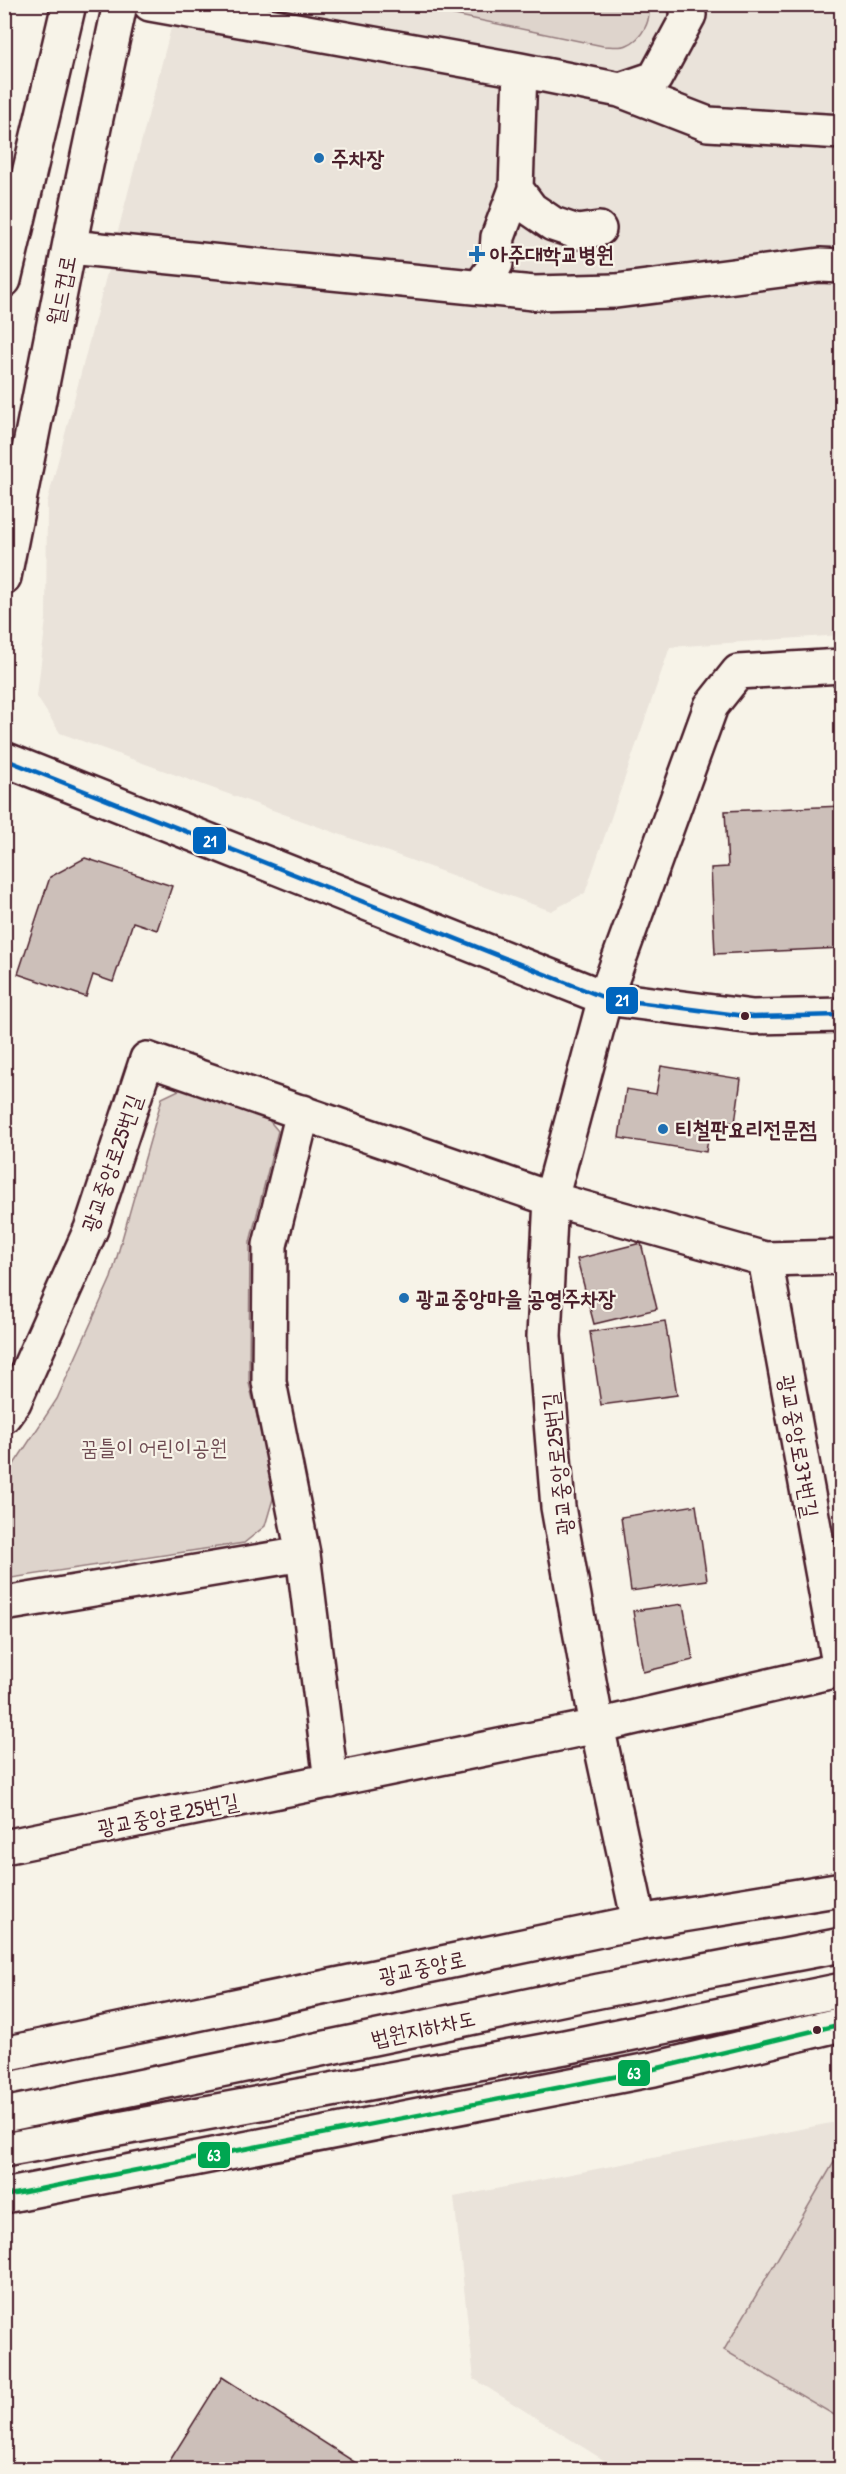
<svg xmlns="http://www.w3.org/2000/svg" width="846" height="2474" font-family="'Patrick Hand','Poor Story',sans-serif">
  <rect width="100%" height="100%" fill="#f7f3e8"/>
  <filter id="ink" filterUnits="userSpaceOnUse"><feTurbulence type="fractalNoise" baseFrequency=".0167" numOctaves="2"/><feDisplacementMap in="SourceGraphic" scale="12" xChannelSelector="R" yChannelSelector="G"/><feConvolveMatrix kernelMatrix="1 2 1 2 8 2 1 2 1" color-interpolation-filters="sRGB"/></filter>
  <g filter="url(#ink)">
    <path fill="#eae3da" d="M177 5H841V635L670 647 585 893 551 911 60 733 37 697 46 619 47 503Z
      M841 2121V2469H618L474 2379 454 2197Z"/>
    <path fill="#ded4cc" stroke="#947a7c" stroke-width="1.5" d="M647 5C653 19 642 39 627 45 621 48 610 46 603 46L407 5Z
      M185 1087 262 1112 278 1131 250 1242 249 1383 275 1492 265 1526 244 1543 5 1579V1478L57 1399 111 1278 162 1098Z
      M840 2152 842 2153 841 2419 724 2350Z"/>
    <path fill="#ccbfb9" stroke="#4a1f2b" stroke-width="1.5" d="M842 806V948L715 954 711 868 728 867 725 811Z
      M85 858 172 886 157 930 133 922 113 982 93 975 86 997 18 974 50 877Z
      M661 1066 741 1079 735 1123 711 1120 706 1152 619 1138 626 1089 656 1094Z
      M641 1243 657 1309 594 1324 577 1259Z
      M665 1321 677 1395 601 1405 590 1332Z
      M696 1505 707 1580 631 1591 621 1517Z
      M683 1604 693 1660 643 1672 633 1611Z
      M222 2377 367 2470H164Z"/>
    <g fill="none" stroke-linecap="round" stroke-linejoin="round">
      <g stroke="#4a1f2b" stroke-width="38">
        <path id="minor" d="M150 4 520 70 620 90 655 78 689 15 685 4
          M520 70 516 189 531 209 553 224 577 232 599 229
          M620 90 708 124 842 132
          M70 247 534 293 616 291 820 265 842 266
          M4 280 69 4
          M481 286 496 264 498 237 516 189
          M4 577 74 222 120 4
          M4 759 605 998 753 1017 842 1015
          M765 1259 840 1669
          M4 1416 14 1402 91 1229 147 1059 551 1199 765 1259 842 1257
          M303 1554 269 1382 270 1245 303 1112
          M4 1604 303 1554 331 1781
          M4 1847 597 1726 842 1669
          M639 1922 597 1726 558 1507 544 1336 551 1199 605 998 711 706 738 672 842 666"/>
      </g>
      <g stroke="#4a1f2b" stroke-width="38">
        <path id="major" d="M4 2054 639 1922 842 1889
          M4 2115 599 1991 842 1945
          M4 2150 565 2047 842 1990
          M4 2196 654 2069 842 2024"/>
      </g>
      <use href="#minor" stroke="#f7f3e8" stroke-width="33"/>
      <use href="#major" stroke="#f7f3e8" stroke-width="33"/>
      <g stroke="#f7f3e8" stroke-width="9">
        <path id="bus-1" d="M4 759 605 998 753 1017 842 1015"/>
      </g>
      <g stroke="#f7f3e8" stroke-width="9">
        <path id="bus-2" d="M4 2196 654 2069 842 2024"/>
      </g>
      <use href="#bus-1" stroke="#0065bd" stroke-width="4.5"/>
      <use href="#bus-2" stroke="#00a651" stroke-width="4.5"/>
    </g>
  </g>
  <g fill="#1f6fb2" stroke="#f7f3e8" stroke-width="2">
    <circle cx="319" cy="158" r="6"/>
    <path d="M474 245h6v6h6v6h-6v6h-6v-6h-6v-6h6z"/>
    <circle cx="663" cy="1129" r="6"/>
    <circle cx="404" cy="1298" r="6"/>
  </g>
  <g fill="#4a1f2b" stroke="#f7f3e8" stroke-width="2">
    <circle cx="745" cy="1016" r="5"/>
    <circle cx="817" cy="2030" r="5"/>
  </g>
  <g text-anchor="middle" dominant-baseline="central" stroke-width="4.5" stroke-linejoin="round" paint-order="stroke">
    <g font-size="22" font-weight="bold" fill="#4a1f2b" stroke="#f7f3e8" text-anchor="start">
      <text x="331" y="158">주차장</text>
      <text x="490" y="254">아주대학교병원</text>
      <text x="675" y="1129">티철판요리전문점</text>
      <text x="416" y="1298">광교중앙마을 공영주차장</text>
    </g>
    <g font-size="22" fill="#4a1f2b" stroke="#f7f3e8">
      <text transform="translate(61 290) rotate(-79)">월드컵로</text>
      <text transform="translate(111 1163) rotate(-71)">광교중앙로25번길</text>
      <text transform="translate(799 1446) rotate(80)">광교중앙로37번길</text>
      <text transform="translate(557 1464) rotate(-96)">광교중앙로25번길</text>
      <text transform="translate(168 1814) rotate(-11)">광교중앙로25번길</text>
      <text transform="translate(422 1967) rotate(-12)">광교중앙로</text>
      <text transform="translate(423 2028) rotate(-12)">법원지하차도</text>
    </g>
    <g font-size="22" fill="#6f4c53" stroke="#f7f3e8">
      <text x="154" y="1447">꿈틀이 어린이공원</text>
    </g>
  </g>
  <g stroke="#f7f3e8" stroke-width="2">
    <rect x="192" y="826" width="35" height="29" rx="6" fill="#0065bd"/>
    <rect x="605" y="986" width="34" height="29" rx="6" fill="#0065bd"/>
    <rect x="617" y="2059" width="34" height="28" rx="6" fill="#00a651"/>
    <rect x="197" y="2141" width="34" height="28" rx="6" fill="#00a651"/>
  </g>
  <g font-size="16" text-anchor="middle" font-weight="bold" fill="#fff">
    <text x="210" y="847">21</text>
    <text x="622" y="1006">21</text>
    <text x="634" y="2079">63</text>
    <text x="214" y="2161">63</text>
  </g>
  <rect width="846" height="2474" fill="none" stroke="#f7f3e8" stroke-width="24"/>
  <rect x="12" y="12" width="822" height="2450" fill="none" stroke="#4a1f2b" stroke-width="2" filter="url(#ink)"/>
</svg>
